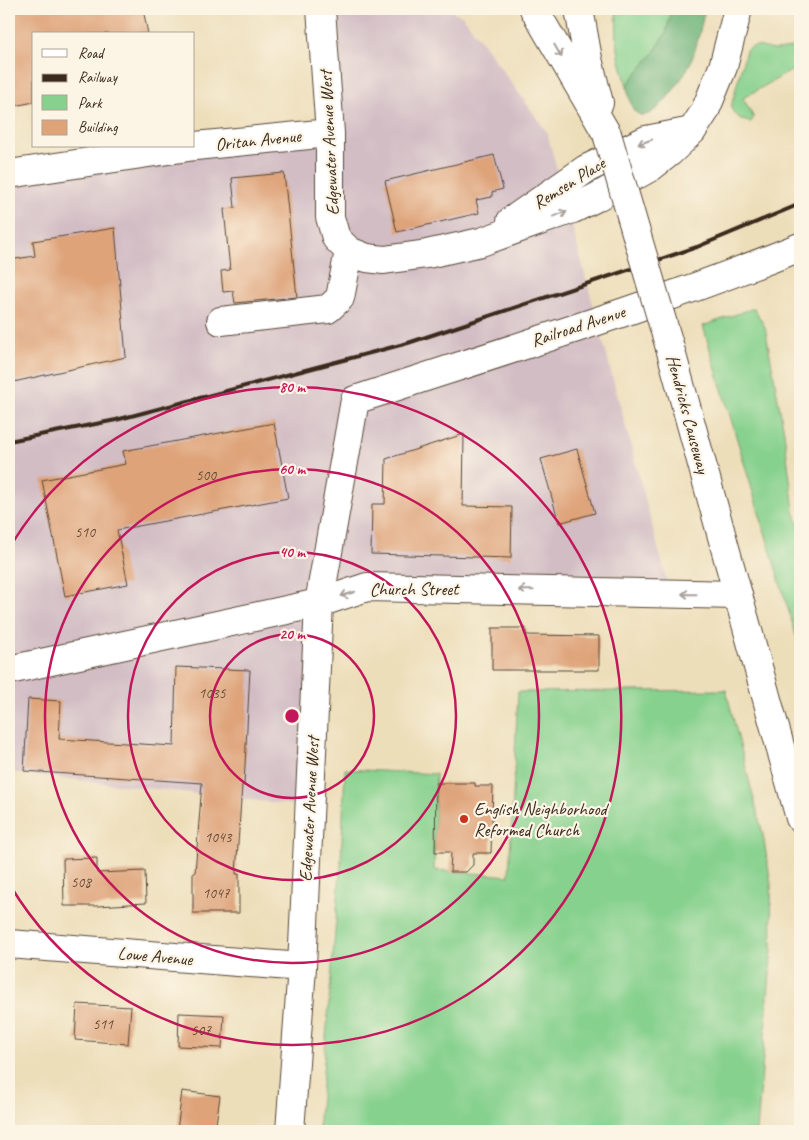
<svg xmlns="http://www.w3.org/2000/svg" width="809" height="1140" font-family="Caveat,sans-serif">
  <rect width="100%" height="100%" fill="#fcf5e5"/>
  <filter id="ink" filterUnits="userSpaceOnUse"><feTurbulence type="fractalNoise" baseFrequency=".02" numOctaves="2"/><feDisplacementMap in="SourceGraphic" scale="10" xChannelSelector="R" yChannelSelector="G"/><feConvolveMatrix kernelMatrix="1 2 1 2 8 2 1 2 1" color-interpolation-filters="sRGB"/></filter>
  <filter id="wash" filterUnits="userSpaceOnUse"><feTurbulence type="fractalNoise" baseFrequency=".0096" numOctaves="4" result="noise"/><feDisplacementMap in="SourceGraphic" scale="20" xChannelSelector="R" yChannelSelector="G"/><feGaussianBlur stdDeviation="1.12" result="paint"/><feColorMatrix in="noise" values="0 0 0 0 0 0 0 0 0 0 0 0 0 0 0 0 0 1.4 0 .05"/><feComposite in="paint" operator="in"/></filter>
  <g filter="url(#wash)">
    <rect width="100%" height="100%" fill="#eddeba"/>
    <path fill="#d2bdc5" d="M327 9H445L463 16 547 132 667 581H329L311 807 9 772V171L334 122Z"/>
    <path fill="#87d18e" stroke="#617e56" d="M616 9H672L666 33 653 54 631 80 627 86 619 57 617 41Z
      M800 44V66L743 98 753 116V119L751 122C743 122 733 115 731 107L746 50C757 42 764 49 775 50 783 50 792 48 800 44Z
      M754 308 765 327 784 432 794 511 800 529V649L703 326Z
      M726 690 763 835 771 884 772 948 757 1131H318L341 862 345 769 436 774 434 870 509 876 518 692Z"/>
    <path fill="#6db379" stroke="#546e4c" d="M672 9H705C701 26 697 48 690 64 684 76 654 124 638 114 630 110 629 95 627 86L631 80 653 54 666 33Z"/>
    <g id="blocks">
      <path fill="#dea379" d="M9 9H143L148 34H34V102L9 107Z
        M494 155 503 189 492 192V197L476 200 479 213 397 232 385 181Z
        M284 173 297 297 235 303 233 291 223 292 221 271 230 270 224 209 235 208 232 178Z
        M115 228 126 357 9 383V260L35 256 33 241Z
        M274 423 288 498 117 530 128 584 65 596 42 480 126 464 123 451Z
        M464 434 463 506 512 507 511 558 371 554 372 504H385L386 459Z
        M577 449 595 513 559 523 541 459Z
        M492 628H526V635L599 636V670H492Z
        M176 667 250 670 244 785H242L236 874H239V913H193V873H195L202 783 24 771 28 699 61 701 59 739 174 746Z
        M436 783H475V786H493L491 853H473V865L466 872H450L451 852H435Z
        M97 858V873L145 871 146 903 98 906H64L63 859Z
        M77 1004 131 1007 128 1044 75 1040Z
        M179 1013 224 1015 222 1048 178 1046Z
        M182 1091 220 1096 215 1131H177Z"/>
    </g>
  </g>
  <g filter="url(#ink)">
    <use href="#blocks" fill-opacity="0" stroke="#564535" stroke-width="1"/>
    <g fill="none" stroke-linecap="round" stroke-linejoin="round">
      <g stroke="#564535" stroke-width="30">
        <path id="minor" d="M321 9 330 133V217L336 238 349 251 367 258 384 260 427 254 481 242 573 209 595 198 651 167 670 152 692 131 705 111 723 67 738 9
          M9 174 195 146 330 133
          M511 221 586 169 646 140 692 131
          M221 321 328 309 340 298 349 251
          M9 670 319 603 367 587 738 595
          M9 944 302 967
          M290 1131 302 967 319 603 355 400C504 351 655 306 800 247"/>
      </g>
      <g stroke="#564535" stroke-width="30">
        <path id="major" d="M534 9 607 134
          M579 9 588 59 599 103
          M670 348 738 595 800 818"/>
      </g>
      <use href="#minor" stroke="#fff" stroke-width="28"/>
      <use href="#major" stroke="#fff" stroke-width="28"/>
      <path stroke="#3b2a1e" stroke-width="4" d="M9 441 116 420 408 343 697 247 800 204"/>
      <g stroke="#564535" stroke-width="30" stroke-linecap="butt">
        <path id="major-bridge" d="M607 134 670 348"/>
      </g>
      <use href="#major-bridge" stroke="#fff" stroke-width="28"/>
    </g>
    <defs><path id="oneway-shaft" d="M-6 0H5M1.5-3L5.5 0L1.5 3" fill="none" stroke-width="1.6" stroke-linecap="round" stroke-linejoin="round" transform="scale(1.25)"/></defs>
    <g stroke="#a79f9a">
      <use href="#oneway-shaft" transform="translate(558 51) rotate(60)"/>
      <use href="#oneway-shaft" transform="translate(645 142) rotate(161)"/>
      <use href="#oneway-shaft" transform="translate(560 214) rotate(-20)"/>
      <use href="#oneway-shaft" transform="translate(526 590) rotate(-179)"/>
      <use href="#oneway-shaft" transform="translate(348 594) rotate(162)"/>
      <use href="#oneway-shaft" transform="translate(689 594) rotate(-179)"/>
    </g>
  </g>
  <g fill="none" stroke="#c2185b" stroke-width="2.5">
    <circle cx="292" cy="716" r="82"/>
    <circle cx="292" cy="716" r="164"/>
    <circle cx="292" cy="716" r="247"/>
    <path d="M10 547A329 329 0 1 1 10 885"/>
  </g>
  <circle fill="#c8321e" stroke="#fcf5e5" stroke-width="2" cx="464" cy="819" r="5"/>
  <g text-anchor="middle" dominant-baseline="central" stroke-width="4.5" stroke-linejoin="round" paint-order="stroke">
    <g font-size="15" fill="#644835">
      <text x="206" y="475">500</text>
      <text x="85" y="532">510</text>
      <text x="212" y="693">1035</text>
      <text x="218" y="837">1043</text>
      <text x="81" y="882">508</text>
      <text x="216" y="893">1047</text>
      <text x="103" y="1024">511</text>
      <text x="201" y="1030">507</text>
    </g>
    <g font-size="18" fill="#3b2a1e" stroke="#fcf5e5">
      <text transform="translate(258 140) rotate(-6)">Oritan Avenue</text>
      <text transform="translate(329 143) rotate(-93)">Edgewater Avenue West</text>
      <text transform="translate(569 183) rotate(-32)">Remsen Place</text>
      <text transform="translate(578 326) rotate(-18)">Railroad Avenue</text>
      <text transform="translate(688 414) rotate(75)">Hendricks Causeway</text>
      <text x="414" y="589">Church Street</text>
      <text transform="translate(309 809) rotate(-87)">Edgewater Avenue West</text>
      <text transform="translate(155 956) rotate(5)">Lowe Avenue</text>
    </g>
    <g font-size="18" fill="#3b2a1e" stroke="#fcf5e5" text-anchor="start">
      <text x="474" y="809">English Neighborhood<tspan x="474" dy="21">Reformed Church</tspan></text>
    </g>
  </g>
  <circle cx="292" cy="716" r="8" fill="#c2185b" stroke="#fcf5e5" stroke-width="2.5"/>
  <g font-size="15" text-anchor="middle" font-weight="bold" fill="#c2185b" stroke="#fcf5e5" stroke-width="4.5" stroke-linejoin="round" paint-order="stroke">
    <text x="292" y="392">80 m</text>
    <text x="292" y="474">60 m</text>
    <text x="292" y="557">40 m</text>
    <text x="292" y="639">20 m</text>
  </g>
  <rect width="809" height="1140" fill="none" stroke="#fcf5e5" stroke-width="30"/>
  <rect x="32" y="32" width="162" height="115" fill="#fcf5e5" stroke="#afa495"/>
  <rect x="42" y="49" width="25" height="8" fill="#ffffff" stroke="#afa495"/>
  <text x="78" y="58" font-size="15" fill="#3b2a1e">Road</text>
  <rect x="42" y="74" width="25" height="8" fill="#3b2a1e" stroke="#afa495"/>
  <text x="78" y="82" font-size="15" fill="#3b2a1e">Railway</text>
  <rect x="42" y="95" width="25" height="15" fill="#87d18e" stroke="#afa495"/>
  <text x="78" y="108" font-size="15" fill="#3b2a1e">Park</text>
  <rect x="42" y="120" width="25" height="15" fill="#dea379" stroke="#afa495"/>
  <text x="78" y="132" font-size="15" fill="#3b2a1e">Building</text>
</svg>
